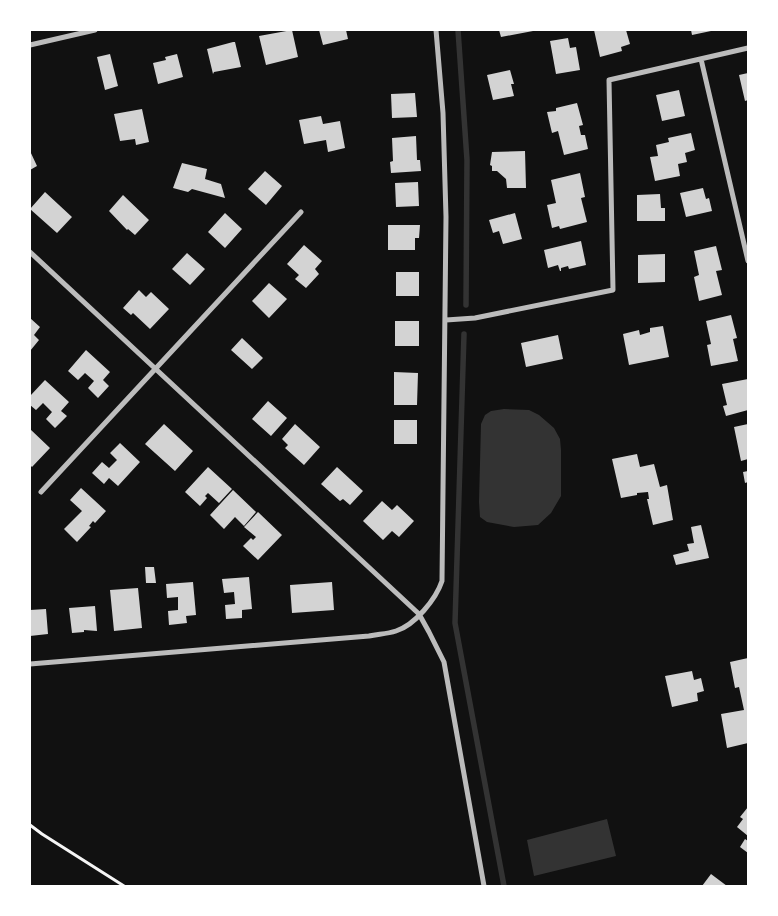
<svg xmlns="http://www.w3.org/2000/svg" width="778" height="916" font-family="Literata,serif">
  <rect width="100%" height="100%" fill="#111"/>
  <path fill="#333" d="M504 409 529 410 539 415 554 428 560 439 561 450V496L551 513 538 525 514 527 487 522 480 517 479 502 481 424 485 415 491 411Z
    M607 819 616 856 534 876 527 840Z"/>
  <g fill="none" stroke-linecap="round" stroke-linejoin="round">
    <path stroke="#333" stroke-width="5.5" d="M458 30 467 160 466 305
      M464 334 455 623 504 886"/>
  </g>
  <path fill="#d3d3d3" d="M292 30 298 57 266 65 259 36Z
    M319 30H346L348 39 323 45Z
    M499 30H533V31L501 37Z
    M594 30H626L630 44 621 47 622 51 600 57Z
    M691 30H711V31L692 35Z
    M568 38 570 48 576 47 580 70 556 74 550 41Z
    M233 42H235L241 67 214 72 213 74 207 49Z
    M110 54 118 86 105 90 97 57Z
    M177 54 183 77 158 84 153 63 166 60 165 57Z
    M510 70 514 84H511L514 96 493 100 487 75Z
    M748 73V100L745 101 739 75Z
    M679 90 685 116 662 121 656 95Z
    M415 93 417 117 392 118 391 94Z
    M577 103 583 125 579 126 581 135H585L588 149 564 155 558 131 552 133 547 112 556 111V108Z
    M142 109 149 142 136 145 135 139 120 141 114 114Z
    M321 116 323 124 340 121 345 148 328 152 326 140 304 144 299 120Z
    M691 133 695 150 685 153 687 162 678 164 680 176 655 181 650 157 658 156 656 145 669 142 668 138Z
    M416 136 417 160H420L421 171 391 173 390 162 393 161 392 138Z
    M30 151 37 166 30 170Z
    M525 151 526 188H507L506 179 497 171H492V166L490 165 492 152Z
    M182 163 207 169 205 179 221 184 225 198 192 189 188 192 173 188Z
    M265 171 282 186 266 205 248 189Z
    M580 173 585 197 581 198 587 222 560 229 559 226 552 228 547 205 556 203 551 180Z
    M418 182 419 206 396 207 395 183Z
    M703 188 706 199 709 198 712 211 686 217 680 193Z
    M45 192 72 217 57 233 30 209Z
    M660 194 661 208H665V221H637V195Z
    M123 195 149 220 135 235 128 229 127 230 109 211Z
    M225 213 242 229 225 248 208 232Z
    M515 213 522 239 503 244 499 231 493 233 489 220Z
    M388 225H420L419 238H415V250H388Z
    M581 241 586 265 569 269 568 266 561 268V271H560L558 265 548 268 544 250Z
    M304 245 322 261 315 269 319 274 306 288 295 279 299 275 287 264Z
    M716 246 722 270 716 271 722 295 699 301 694 277 699 275 694 251Z
    M187 253 205 269 190 285 172 269Z
    M665 254V282L638 283V255Z
    M396 272H419V296H396Z
    M269 283 287 299 269 318 252 301Z
    M139 290 146 297 151 292 169 309 150 329 133 313 131 315 123 308Z
    M731 315 737 338 733 339 738 361 711 366 707 345 711 344 706 321Z
    M30 318 40 327 34 335 39 340 30 351Z
    M395 321H419V346H395Z
    M663 326 669 357 629 365 623 334 639 330 640 335 650 332V328Z
    M558 335 563 359 526 367 521 343Z
    M242 338 263 358 252 369 231 350Z
    M86 350 110 372 103 380 109 386 98 398 88 388 94 381 85 373 78 380 68 371Z
    M394 372 418 373 417 405H394Z
    M748 379V410L726 416 723 406 727 405 722 384Z
    M45 380 69 402 61 411 67 416 55 428 46 419 52 412 43 403 36 410 30 405V396Z
    M268 401 287 418 271 436 252 419Z
    M394 420H417V444H394Z
    M164 424 193 451 175 471 145 444Z
    M295 424 320 447 304 465 285 448 288 445 282 439Z
    M748 424V459L741 461 734 427Z
    M30 429 50 448 32 467 30 465Z
    M120 443 140 462 118 486 109 478 104 484 92 473 102 462 109 468 117 460 110 453Z
    M637 454 640 467 654 464 660 487 667 485 673 520 653 525 647 499H649L648 492 637 493V495L621 498 612 459Z
    M208 467 232 489 219 503 208 493 205 496 207 498 200 506 185 492Z
    M337 467 363 491 350 505 343 499 340 501 321 484Z
    M748 471V482L745 483 743 472Z
    M81 488 106 511 95 523 93 521 89 526 91 527 77 542 64 529 82 511 70 500Z
    M233 490 256 512 244 526 235 517 224 529 210 515Z
    M382 501 392 510 397 505 414 521 399 537 392 531 383 540 363 521Z
    M258 512 282 535 258 560 243 546 251 538 253 540 256 537 244 527Z
    M701 525 709 558 676 565 673 555 689 551 687 544 694 543 691 527Z
    M145 567H154L156 583H146Z
    M249 577 252 609 242 610V618L226 619 225 605 235 604 234 592 224 593 222 579Z
    M193 582 196 615 186 616 187 623 169 625 168 611 178 610V597L167 598 166 584Z
    M332 582 334 610 292 613 290 585Z
    M138 588 142 628 114 631 110 590Z
    M95 606 97 631 84 630V632L72 633 69 608Z
    M46 609 48 634 30 636V610Z
    M748 658V743L727 748 721 714 744 710 739 687 735 688 730 662Z
    M692 671 694 680 701 678 704 691 697 693 698 701 672 707 665 676Z
    M748 807V836L737 827 743 819 740 817Z
    M745 839 748 841V853L740 847Z
    M711 874 727 886H702Z"/>
  <g fill="none" stroke-linecap="round" stroke-linejoin="round">
    <path stroke="#f5f5f5" stroke-width="3" d="M30 825 42 834 124 886"/>
    <path stroke="#bcbcbc" stroke-width="5" d="M30 45 95 30
      M701 59 748 261
      M30 252 419 614 429 632 444 662 484 886
      M446 320 475 318 613 290 609 80 748 48
      M41 492 301 212
      M30 664 369 636C378 634 387 634 396 631 415 625 436 599 442 581L446 217 443 113 436 30"/>
  </g>
  <rect width="778" height="916" fill="none" stroke="#ffffff" stroke-width="62"/>
</svg>
